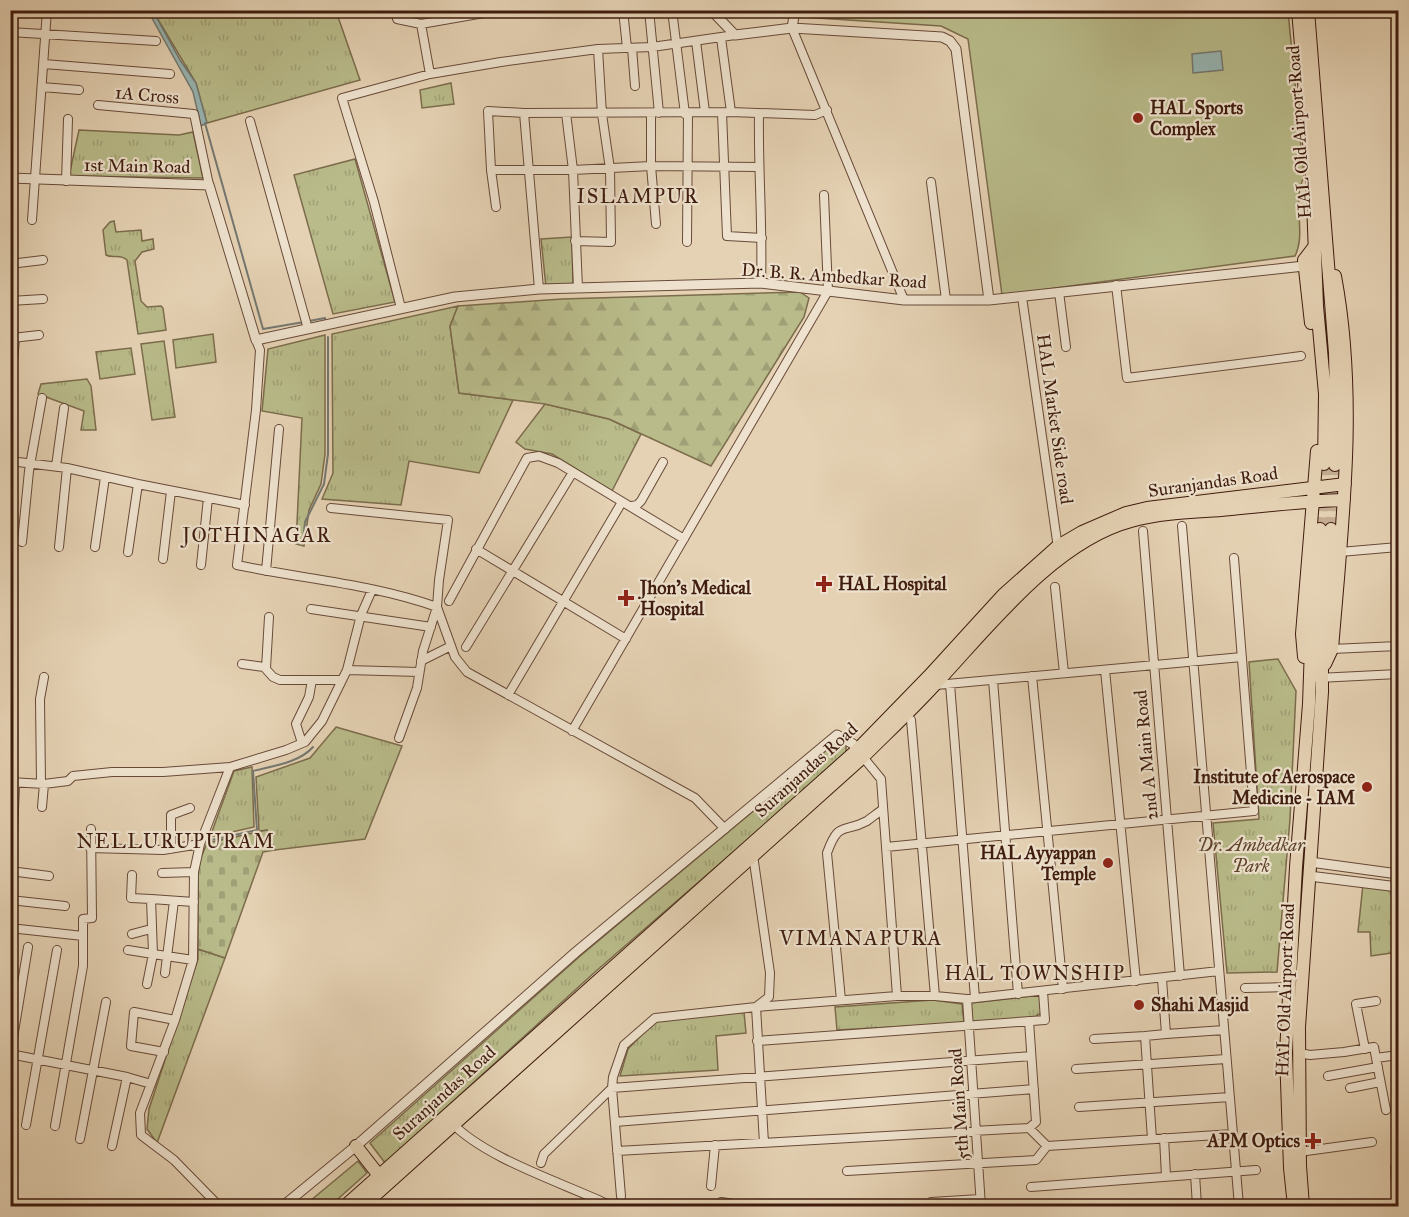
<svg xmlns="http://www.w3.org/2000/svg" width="1409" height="1217" font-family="'IM FELL Great Primer',serif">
  <defs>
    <pattern id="grass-tufts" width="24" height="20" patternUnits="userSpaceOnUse" patternTransform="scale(1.5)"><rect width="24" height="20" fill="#b9bb8a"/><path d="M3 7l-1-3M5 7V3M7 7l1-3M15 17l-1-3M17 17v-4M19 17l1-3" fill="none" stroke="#a0a076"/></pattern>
    <pattern id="forest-firs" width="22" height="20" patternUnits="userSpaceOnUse" patternTransform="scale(1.5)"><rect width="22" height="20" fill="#b9bb8a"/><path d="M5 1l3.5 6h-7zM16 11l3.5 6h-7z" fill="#a0a076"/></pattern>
    <pattern id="cemetery-stones" width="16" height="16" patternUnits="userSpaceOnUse" patternTransform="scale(1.5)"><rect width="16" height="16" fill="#b9bb8a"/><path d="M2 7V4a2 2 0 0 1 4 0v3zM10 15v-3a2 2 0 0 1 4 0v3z" fill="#a0a076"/></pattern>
  </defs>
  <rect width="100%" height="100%" fill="#e5d2b4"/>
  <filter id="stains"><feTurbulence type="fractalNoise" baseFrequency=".00333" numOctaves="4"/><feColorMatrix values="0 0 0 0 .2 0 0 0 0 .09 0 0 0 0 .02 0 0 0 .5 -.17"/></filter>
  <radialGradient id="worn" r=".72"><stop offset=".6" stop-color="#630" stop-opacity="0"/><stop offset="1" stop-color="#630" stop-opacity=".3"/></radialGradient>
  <path fill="url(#grass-tufts)" stroke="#7c6c4c" stroke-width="1.5" d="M153 11H336L360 80 207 123 196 83Z
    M451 83 454 104 422 108 420 90Z
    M79 130 179 135 193 132 203 178 69 176Z
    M355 159 395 302 333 314 294 175Z
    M114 221 116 232 141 230 142 241 153 239 154 249 142 252 135 261 141 301 147 307 161 306 163 308 166 330 138 334 127 260C120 253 113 259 106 255L103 230 110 222Z
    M572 237 573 286 546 287 541 239Z
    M458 306 450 326 459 393 513 400 479 473 409 461 401 505 322 499 333 473 332 334Z
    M213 334 216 362 176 368 173 340Z
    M325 335V454L321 484 309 510 304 546 296 544 302 418 262 411 268 349Z
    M164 341 175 417 152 420 141 344Z
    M131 348 135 374 100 379 96 352Z
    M87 379 91 386 96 430H81L84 411 38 394 41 384Z
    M545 404 609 419 641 434 612 491 552 454 525 449 516 442Z
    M1278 659 1296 691 1290 819 1277 972 1227 973 1213 823 1259 819 1249 662Z
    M336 727 402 746 365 839 275 850 267 830 259 831 256 777 310 758Z
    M837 741 846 743V754L595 972 385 1163 370 1143 579 957Z
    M252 767 254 827 210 837 234 771Z
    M1363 884 1398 890V952L1371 956 1370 932H1358Z
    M198 949 225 958 157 1143 147 1129 149 1109 198 959Z
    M1041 995V1013L1030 1020 972 1023 971 1003Z
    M933 1000 962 1004 964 1023 837 1030 835 1007Z
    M744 1012 746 1033 716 1036 718 1070 620 1076 628 1049 655 1021Z
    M358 1161 367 1173 330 1206H304Z"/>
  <path fill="url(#forest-firs)" stroke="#7c6c4c" stroke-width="1.5" d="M800 292 809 298 804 317 711 466 609 419 545 404 459 393 450 326 458 306 562 299Z"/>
  <path fill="url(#cemetery-stones)" stroke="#7c6c4c" stroke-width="1.5" d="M267 830 275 850 263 852 225 958 198 949V865L207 843Z"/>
  <path fill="#b9bb8a" stroke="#7c6c4c" stroke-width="1.5" d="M803 10 1288 11 1304 177C1291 202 1307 232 1295 256L1002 295 968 39 941 26 802 17Z"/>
  <path fill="#97b6b3" stroke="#747871" stroke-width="1.5" d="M148 11H153L180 60 196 83 207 123 201 126 193 92Z
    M1221 51 1223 70 1193 73 1192 54Z"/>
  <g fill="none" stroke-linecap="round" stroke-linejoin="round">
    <path stroke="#747871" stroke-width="2" d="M205 123 263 329 304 322
      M309 321 325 318V321
      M303 541 305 522 324 484 328 454V337
      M207 841 257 830 253 771C272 766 299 763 313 747"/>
    <path stroke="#c4ae93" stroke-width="12" stroke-dasharray="12 6" stroke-linecap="butt" d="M1320 529 1324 464
      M1331 529 1335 465"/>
    <g stroke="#684a38" stroke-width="10">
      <path id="minor" d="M395 10 397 19 421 24
        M623 10 627 48
        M649 10 659 113
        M672 10 685 114
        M792 28 904 300
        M10 32 156 41
        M721 38 731 112
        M696 41 705 112
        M632 48 635 86
        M44 64 170 74
        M430 74 421 24 501 10
        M42 87 79 90
        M98 105 194 114 209 185
        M524 113 539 289
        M566 113 573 170 578 288
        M651 113V166L656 224
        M722 113 727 236 762 238
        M759 114C758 170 763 227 761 283
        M250 121 308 329
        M491 170H573L651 166 759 167
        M66 181 68 119
        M931 182 946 300
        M496 207 491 170 488 111 524 113 731 112 815 115 827 110
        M32 220 47 10
        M575 241 611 242 610 169 602 114 598 49
        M687 242 688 114
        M10 264 43 260
        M1116 285 1127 378 1301 356
        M1059 292 1066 347
        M1022 297 1058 548
        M10 301 43 299
        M401 308 374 202 342 98 430 74 501 62 598 49 652 47 735 35
        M12 338 39 335
        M256 340 260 350 256 410 237 565C303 579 373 584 437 607
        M11 385 15 338
        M10 461 67 468 138 484 245 505
        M56 466 64 408
        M632 506 637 505 641 501 663 462
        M331 508 448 520 439 580 437 607 423 651 417 688 399 738
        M1182 526 1239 1206
        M1143 531 1180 976
        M22 542 29 471 42 398
        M59 547 67 468
        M95 547 105 477
        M476 549 626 639
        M128 552 138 484
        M1340 552 1398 547
        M163 559 171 491
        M201 565 208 498
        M266 571 279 429
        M1055 587 1064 673
        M449 601 527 458 539 456 558 463 684 539
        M437 607 455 657 467 672 695 798 725 829
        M311 609 431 627
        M466 647 573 472
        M1332 649 1398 646
        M10 658 13 659 10 675
        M421 661 451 646
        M242 664 264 667 273 677 280 680H342
        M266 668 269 617
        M347 670 419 672
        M1105 670 1136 981
        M1032 676 1063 989
        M1318 678 1398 674
        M993 680 1018 994
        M950 684 975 998
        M936 685 1242 657
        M508 695 622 502
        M911 720 935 996
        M572 731 828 291 824 195
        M302 743 296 724 309 697 312 680
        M863 757 881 779 897 996
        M10 782 44 784 68 781 73 776 112 772H163L230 767
        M10 782 15 783 13 836
        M41 783 40 699 44 677
        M42 807 44 784
        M886 847 1254 811 1234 558
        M90 848 163 850 200 844
        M171 849V815L190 808
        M753 855 770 973 769 997 756 1007 764 1143
        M10 871 49 876
        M162 873 194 872
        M132 875 131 898 151 899
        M10 900 65 906
        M10 928 83 936
        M132 934 151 929
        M128 950 153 954 147 984
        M193 960 153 954 151 899 194 902
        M165 973 174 901
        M1245 988 1289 987
        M967 999 981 1206
        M841 1000 827 853C839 820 843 834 867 821 872 817 878 813 883 809
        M1166 1034 1224 1030
        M1094 1039 1145 1036
        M757 1041 1045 1020 1043 991
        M1365 1049 1356 1004 1376 1001
        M164 1052 131 1046 134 1012 175 1020
        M1299 1053 1310 1055 1344 1052 1374 1047 1376 1058 1398 1055
        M10 1054 127 1077 151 1084
        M10 1056 28 947
        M1376 1058 1386 1110
        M1076 1069 1226 1059
        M1328 1076 1378 1067
        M1350 1088 1380 1082
        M1079 1107 1230 1097
        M451 1122C483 1157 560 1182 605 1203L606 1206
        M615 1122 1034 1089
        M26 1125 57 950
        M55 1126 83 966V919L92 918 91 829
        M1029 1128 1047 1146
        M1164 1138 1166 1176
        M80 1139 106 1002
        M1152 1139 1145 1036 1166 1034 1162 979
        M112 1146 127 1077
        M617 1151 1029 1128 1036 1122 1029 1021
        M1299 1152 1372 1142
        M541 1163 544 1154 612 1088 1031 1056
        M1395 1167 1397 1206
        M847 1171 1036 1160 1047 1146 1233 1134
        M1195 1174 1197 1206
        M711 1186 715 1145
        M1031 1187 1256 1170
        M621 1196 612 1088 613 1077 624 1045 655 1018 756 1007 897 996H935L967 999 1219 971
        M721 1202 748 1206
        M931 1202 980 1199
        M219 1206 174 1160 141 1135 140 1113 175 1020 193 960 194 872 200 844 230 767 286 750 305 742 322 721 347 670 361 615 372 590
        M706 1206V1204"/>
    </g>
    <g stroke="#684a38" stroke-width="11">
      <path id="tertiary" d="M711 10 735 35 792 28 942 37 950 41 956 49 989 300
        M792 28 795 10
        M10 178 209 185 256 340 455 297 539 289 761 283 904 300H989L1304 266
        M1310 862 1398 874
        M1309 876 1398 887
        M283 1206 356 1146 576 952 837 735 853 744 859 753"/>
    </g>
    <g stroke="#3f1c0e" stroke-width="14">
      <path id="primary" d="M1298 10 1312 176 1317 306 1325 394 1324 464
        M1308 10 1335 353 1336 393 1335 465
        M1311 323 1304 260 1314 247
        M1304 657 1302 634 1317 451
        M1325 664 1332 649C1342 525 1358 399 1335 276
        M356 1146 384 1182
        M345 1206 857 750 929 676 1003 595 1058 546 1082 532 1126 513 1147 508 1345 484
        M363 1206 863 757C889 731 916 706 940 679 991 624 1056 541 1131 521 1160 513 1191 512 1221 510 1262 506 1303 501 1344 500
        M1294 1206 1290 1168 1286 1053 1296 867 1309 704 1311 647 1320 529
        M1303 1206 1300 1166 1299 1027 1322 692V652L1331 529"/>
    </g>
    <use href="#minor" stroke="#eee2ce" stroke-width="8"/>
    <use href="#tertiary" stroke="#eee2ce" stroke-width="9"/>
    <use href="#primary" stroke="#e5d2b4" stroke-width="12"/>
  </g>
  <g fill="#8f2418" stroke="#eee2ce" stroke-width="2">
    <circle cx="1138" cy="118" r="6"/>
    <path d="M821 575h6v6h6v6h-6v6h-6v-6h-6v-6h6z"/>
    <path d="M623 589h6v6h6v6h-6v6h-6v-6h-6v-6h6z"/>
    <circle cx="1367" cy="787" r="6"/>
    <circle cx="1108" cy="863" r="6"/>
    <circle cx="1139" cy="1005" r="6"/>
    <path d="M1310 1132h6v6h6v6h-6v6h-6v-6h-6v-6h6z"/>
  </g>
  <g text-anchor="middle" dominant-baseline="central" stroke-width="4.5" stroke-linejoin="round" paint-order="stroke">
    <g font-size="18" fill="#3f1c0e" stroke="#eee2ce">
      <text transform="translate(147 95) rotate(5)">1A Cross</text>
      <text transform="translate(1299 132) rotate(-94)">HAL Old Airport Road</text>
      <text transform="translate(137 166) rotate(1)">1st Main Road</text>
      <text transform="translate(834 276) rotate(4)">Dr. B. R. Ambedkar Road</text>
      <text transform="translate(1055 419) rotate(82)">HAL Market Side road</text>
      <text transform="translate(1213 482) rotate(-8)">Suranjandas Road</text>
      <text transform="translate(1146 755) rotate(-95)">2nd A Main Road</text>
      <text transform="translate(806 770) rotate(-42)">Suranjandas Road</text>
      <text transform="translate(1285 990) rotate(-88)">HAL Old Airport Road</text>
      <text transform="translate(444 1093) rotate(-42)">Suranjandas Road</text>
      <text transform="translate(959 1104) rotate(-94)">5th Main Road</text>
    </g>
    <g font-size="18" font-weight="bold" fill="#3f1c0e" stroke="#eee2ce" text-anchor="start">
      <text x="1150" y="108">HAL Sports<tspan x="1150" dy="21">Complex</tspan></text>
      <text x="838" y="584">HAL Hospital</text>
      <text x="640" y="588">Jhon's Medical<tspan x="640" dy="21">Hospital</tspan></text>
      <text x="1355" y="777" text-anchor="end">Institute of Aerospace<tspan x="1355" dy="21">Medicine - IAM</tspan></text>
      <text x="1096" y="853" text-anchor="end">HAL Ayyappan<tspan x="1096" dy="21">Temple</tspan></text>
      <text x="1151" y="1005">Shahi Masjid</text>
      <text x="1300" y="1141" text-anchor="end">APM Optics</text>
    </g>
    <g font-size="18" font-style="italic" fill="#5e442d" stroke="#eee2ce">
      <text x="1251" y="845">Dr. Ambedkar<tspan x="1251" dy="21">Park</tspan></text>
    </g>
    <g font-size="20" letter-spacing="1.5" fill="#3f1c0e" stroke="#eee2ce">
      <text x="638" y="196">ISLAMPUR</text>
      <text x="257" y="535">JOTHINAGAR</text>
      <text x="176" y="841">NELLURUPURAM</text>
      <text x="1035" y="973">HAL TOWNSHIP</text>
    </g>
    <g font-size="21" letter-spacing="1.5" fill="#3f1c0e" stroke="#eee2ce">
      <text x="861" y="938">VIMANAPURA</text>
    </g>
  </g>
  <rect width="1409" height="1217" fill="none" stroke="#e5d2b4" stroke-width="36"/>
  <rect x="12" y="12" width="1385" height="1193" fill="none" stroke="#3f1c0e" stroke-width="3"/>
  <rect x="18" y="18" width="1373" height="1181" fill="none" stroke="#3f1c0e" stroke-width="1.5"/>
  <rect width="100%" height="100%" filter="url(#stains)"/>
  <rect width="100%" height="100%" fill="url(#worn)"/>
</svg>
